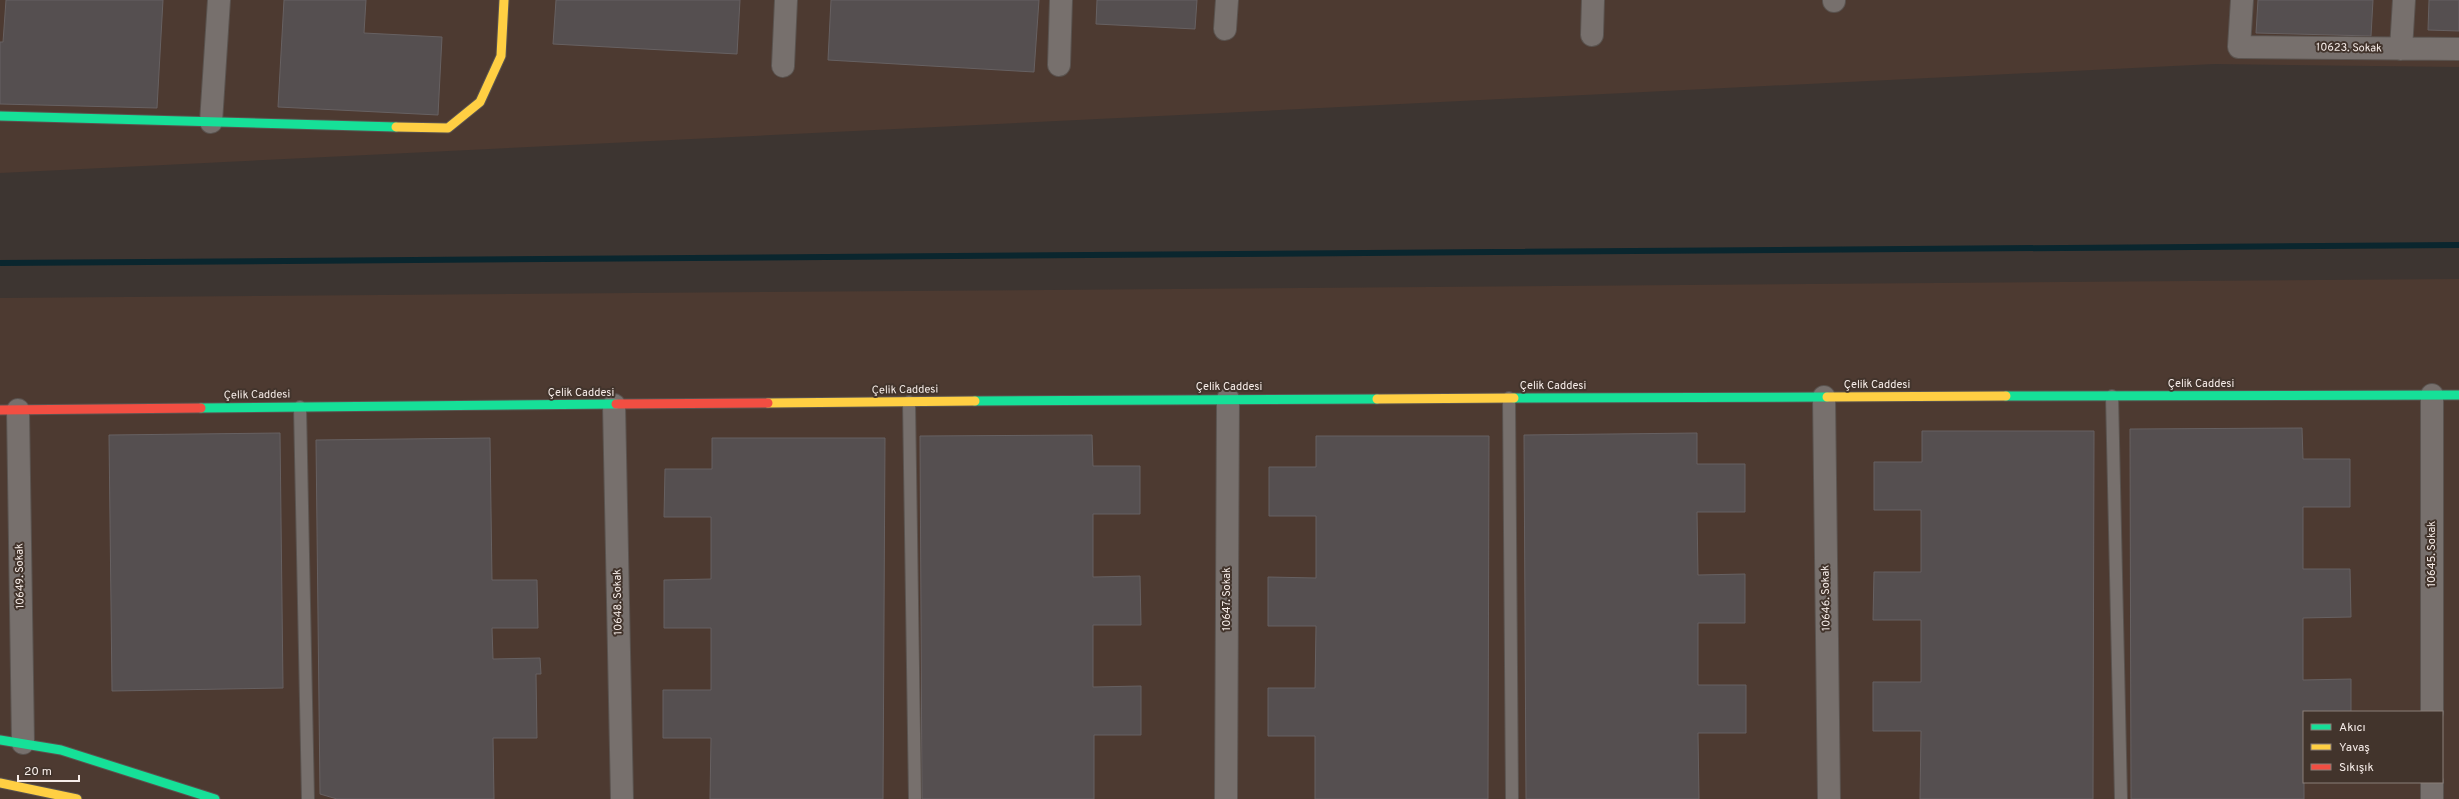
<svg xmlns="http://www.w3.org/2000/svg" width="2459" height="799" font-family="Overpass,sans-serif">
  <rect width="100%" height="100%" fill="#3d3531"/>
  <path fill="#4d3a31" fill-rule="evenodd" d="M0 0H2459V67L2214 64 0 173Z
    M2459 279V799H0V298ZM2304 712H2442V782H2304Z"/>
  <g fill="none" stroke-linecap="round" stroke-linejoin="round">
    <path stroke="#0a262e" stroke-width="6" d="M0 263 2459 245"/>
  </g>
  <path fill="#554f50" stroke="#676162" d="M6 0H163L157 108 0 104V42H3Z
    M284 0H366L364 33 442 37 438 115 278 107Z
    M556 0H740L737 54 553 44Z
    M831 0H1039L1034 72 828 60Z
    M1097 0H1197L1195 29 1096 24Z
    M2258 0H2373L2371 36 2256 33Z
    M2429 0H2459V31L2428 30Z
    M2302 428 2303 459H2350V507H2303V569H2350L2351 617 2303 618V680L2351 679V712H2304V799H2131L2130 429Z
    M1922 431H2094L2093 799H1920L1921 731H1873V682H1921V620H1873L1874 572H1921V510H1874V462H1922Z
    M280 433 283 688 112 691 109 435Z
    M1697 433V464H1745V512H1697L1698 575 1745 574V623H1698V685H1746V733H1698L1699 799H1526L1524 435Z
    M1092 435 1093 466H1140V514H1093V577L1140 576 1141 625H1093V687L1141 686V735H1094V799H922L920 436Z
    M1316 436H1489L1488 799H1315V736H1268V688H1315L1316 626H1268V577L1316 578V516H1269V467H1316Z
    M490 438 492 580H537L538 628H492L493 659 540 658 541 674H536L537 738H493L494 799H337L320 794 316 440Z
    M712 438H885L883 799H710L711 738H663V690H711V628H664V580L711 579V517H664L665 469H712Z"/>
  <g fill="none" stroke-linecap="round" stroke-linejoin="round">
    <g stroke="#5a534f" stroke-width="14">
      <path id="lane" d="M2112 396 2121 799
        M1509 398 1512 799
        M909 402 915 799
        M300 407 308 799"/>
    </g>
    <g stroke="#5a534f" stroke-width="24">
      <path id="street" d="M2242 0 2239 47 2459 49
        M1834 1V0
        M1225 29 1227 0
        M1592 35 1593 0
        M2401 49 2404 0
        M1059 65 1061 0
        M783 66 786 0
        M211 122 219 0
        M2432 395V712
        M1824 397 1829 799
        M614 405 622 799
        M18 410 23 743
        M2432 782V799
        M1226 799 1228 399"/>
    </g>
    <g stroke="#5a534f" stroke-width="11">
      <path id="fast" d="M0 116 396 127
        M2006 396 2459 395
        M1514 398 1827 397
        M975 401 1377 399
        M201 408 616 404
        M0 740 61 750 215 799"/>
    </g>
    <g stroke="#5a534f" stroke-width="11">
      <path id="slow" d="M396 127 448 128 480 102 501 56 504 0
        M1827 397 2006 396
        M1377 399 1514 398
        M768 403 975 401
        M0 783 77 799"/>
    </g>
    <g stroke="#5a534f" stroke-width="11">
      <path id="jam" d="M616 404 768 403
        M0 410 201 408"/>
    </g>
    <use href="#lane" stroke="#77706d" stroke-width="12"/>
    <use href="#street" stroke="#77706d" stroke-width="22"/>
    <use href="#fast" stroke="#16e098" stroke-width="9"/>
    <use href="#slow" stroke="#ffcf43" stroke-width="9"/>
    <use href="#jam" stroke="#f24e42" stroke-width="9"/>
  </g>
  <g text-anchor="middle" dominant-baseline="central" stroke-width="4" stroke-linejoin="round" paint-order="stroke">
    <g font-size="11" fill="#f7ede9" stroke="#42342c">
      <text transform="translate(2349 48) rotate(1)">10623. Sokak</text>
      <text x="2201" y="384">Çelik Caddesi</text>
      <text x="1877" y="385">Çelik Caddesi</text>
      <text x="1553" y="386">Çelik Caddesi</text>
      <text x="1229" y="387">Çelik Caddesi</text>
      <text transform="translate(905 390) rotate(-1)">Çelik Caddesi</text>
      <text x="581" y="393">Çelik Caddesi</text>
      <text transform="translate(257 395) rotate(-1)">Çelik Caddesi</text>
      <text transform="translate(2432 554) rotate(-90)">10645. Sokak</text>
      <text transform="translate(20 576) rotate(-91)">10649. Sokak</text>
      <text transform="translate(1826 598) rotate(-91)">10646. Sokak</text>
      <text transform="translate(1227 599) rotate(-90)">10647. Sokak</text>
      <text transform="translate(618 602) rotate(-91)">10648. Sokak</text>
    </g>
  </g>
  <rect x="2303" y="711" width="140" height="72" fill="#42342c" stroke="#8a7e78"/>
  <rect x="2311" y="724" width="20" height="6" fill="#16e098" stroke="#8a7e78"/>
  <text x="2339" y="731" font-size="12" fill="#f7ede9">Akıcı</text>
  <rect x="2311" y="744" width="20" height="6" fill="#ffcf43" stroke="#8a7e78"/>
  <text x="2339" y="751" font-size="12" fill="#f7ede9">Yavaş</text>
  <rect x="2311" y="764" width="20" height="6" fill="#f24e42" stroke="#8a7e78"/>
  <text x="2339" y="771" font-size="12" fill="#f7ede9">Sıkışık</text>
  <path d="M18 775v6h61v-6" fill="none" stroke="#f7ede9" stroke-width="2"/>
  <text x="24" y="775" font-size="12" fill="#f7ede9" stroke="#42342c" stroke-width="3" paint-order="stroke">20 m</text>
</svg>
